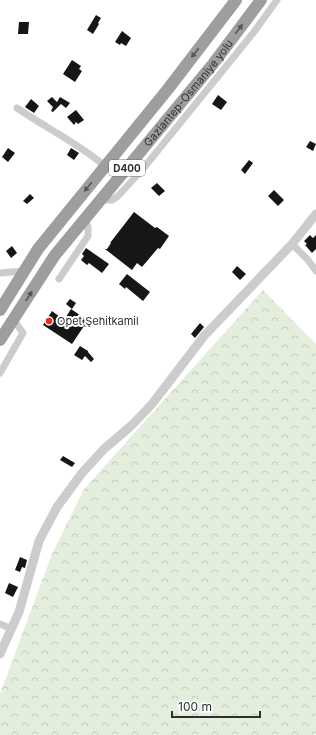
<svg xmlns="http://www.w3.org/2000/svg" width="316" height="735" font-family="Inter,sans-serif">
  <defs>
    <pattern id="forest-crowns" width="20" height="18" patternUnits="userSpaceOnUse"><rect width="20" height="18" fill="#e4eedc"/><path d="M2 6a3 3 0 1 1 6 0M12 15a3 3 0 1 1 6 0" fill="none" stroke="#c4ccbd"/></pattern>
  </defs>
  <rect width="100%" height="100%" fill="#fff"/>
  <path fill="url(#forest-crowns)" d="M263 290 316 344V735H0V694L52 554 84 489Z"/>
  <path fill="#161616" d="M96 15 101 18 98 23 99 24 93 34 87 30Z
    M19 22H29L28 34H18Z
    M122 31 131 38 126 46 121 43 120 45 115 42Z
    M72 60 81 66 79 69 82 71 75 82 63 74Z
    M218 95 227 102 221 110 212 104Z
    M52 97 57 102 60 97 70 103 66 108 61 104 53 112 51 111 53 107 47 101Z
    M31 99 39 106 34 113 25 107Z
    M76 110 84 120 78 124 76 122 74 125 67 117Z
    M310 141 316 144 313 151 306 147Z
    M8 148 15 153 8 162 2 157Z
    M71 148 79 153 74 160 67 155Z
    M249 160 253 163 245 174 241 170Z
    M157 183 165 191 159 196 151 188Z
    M274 190 284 200 278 206 268 196Z
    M30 194 34 198 27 204 23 201Z
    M134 212 155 228 157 227 169 236 160 249 158 248 142 267 137 263 132 270 105 249H107L111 243H110Z
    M310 235 313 238 316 235V249L312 253 305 245 307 244 304 241Z
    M12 246 17 253 11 258 6 251Z
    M86 248 109 264 102 273 89 263 87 265 81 260 84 256 82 254Z
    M237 266 246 274 240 280 232 272Z
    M127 274 150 292 143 301 126 287 125 289 119 284Z
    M70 299 76 303 72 309 66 304Z
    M71 309 90 322 86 327 84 326 72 344 43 325 52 311 64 320Z
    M200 323 204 327 195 338 191 334Z
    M80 346 88 351V352L94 359 91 362 85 356 82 360 74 355Z
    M63 456 75 463 72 467 60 460Z
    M20 557 27 560 25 568 22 567 20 572 15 570Z
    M9 583 18 587 13 597 5 593Z"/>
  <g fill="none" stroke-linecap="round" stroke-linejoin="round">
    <path stroke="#ccc" stroke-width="7" d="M17 108C46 128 78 143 105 166
      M101 200H112L118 196 142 170 254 32 277 0
      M292 244 308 260 316 271
      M0 273 24 271
      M59 279 88 236V227L85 219
      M0 373 23 333 13 319
      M0 624 12 629"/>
    <path stroke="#ccc" stroke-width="9" d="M0 654 19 612 39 541 57 507 82 473 104 449 132 425 152 404 204 336 292 244 316 214"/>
    <g stroke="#9e9e9e" stroke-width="12">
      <path d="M0 310 38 249 168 89 236 0"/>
      <path id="s1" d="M0 340 55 255 213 64 261 0"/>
    </g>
  </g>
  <defs><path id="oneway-solid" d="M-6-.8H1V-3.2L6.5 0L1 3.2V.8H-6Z"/></defs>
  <g fill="#565656">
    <use href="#oneway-solid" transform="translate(239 29) rotate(-53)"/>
    <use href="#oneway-solid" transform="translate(195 53) rotate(128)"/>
    <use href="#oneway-solid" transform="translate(88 187) rotate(129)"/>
    <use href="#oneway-solid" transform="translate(29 296) rotate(-57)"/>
  </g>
  <circle fill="#f72521" stroke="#fff" stroke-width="1.5" cx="49" cy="321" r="4"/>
  <g text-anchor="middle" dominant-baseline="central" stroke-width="4" stroke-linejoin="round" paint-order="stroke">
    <rect fill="#fff" stroke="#6d6d6d" stroke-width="1" x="109" y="160" width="36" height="16" rx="3"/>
    <g font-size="10" font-weight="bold" fill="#2f2f2f">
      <text x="127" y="168">D400</text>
    </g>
    <g font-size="11" fill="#2f2f2f" stroke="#fff">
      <text stroke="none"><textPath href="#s1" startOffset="311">Gaziantep-Osmaniye yolu</textPath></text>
    </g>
    <g font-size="11" fill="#2f2f2f" stroke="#fff" text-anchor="start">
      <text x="57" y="321">Opet Şehitkamil</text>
    </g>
  </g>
  <path d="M172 711v6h88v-6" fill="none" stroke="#2f2f2f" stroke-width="2"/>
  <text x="178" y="711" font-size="12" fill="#2f2f2f" stroke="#ffffff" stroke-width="3" paint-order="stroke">100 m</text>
</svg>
